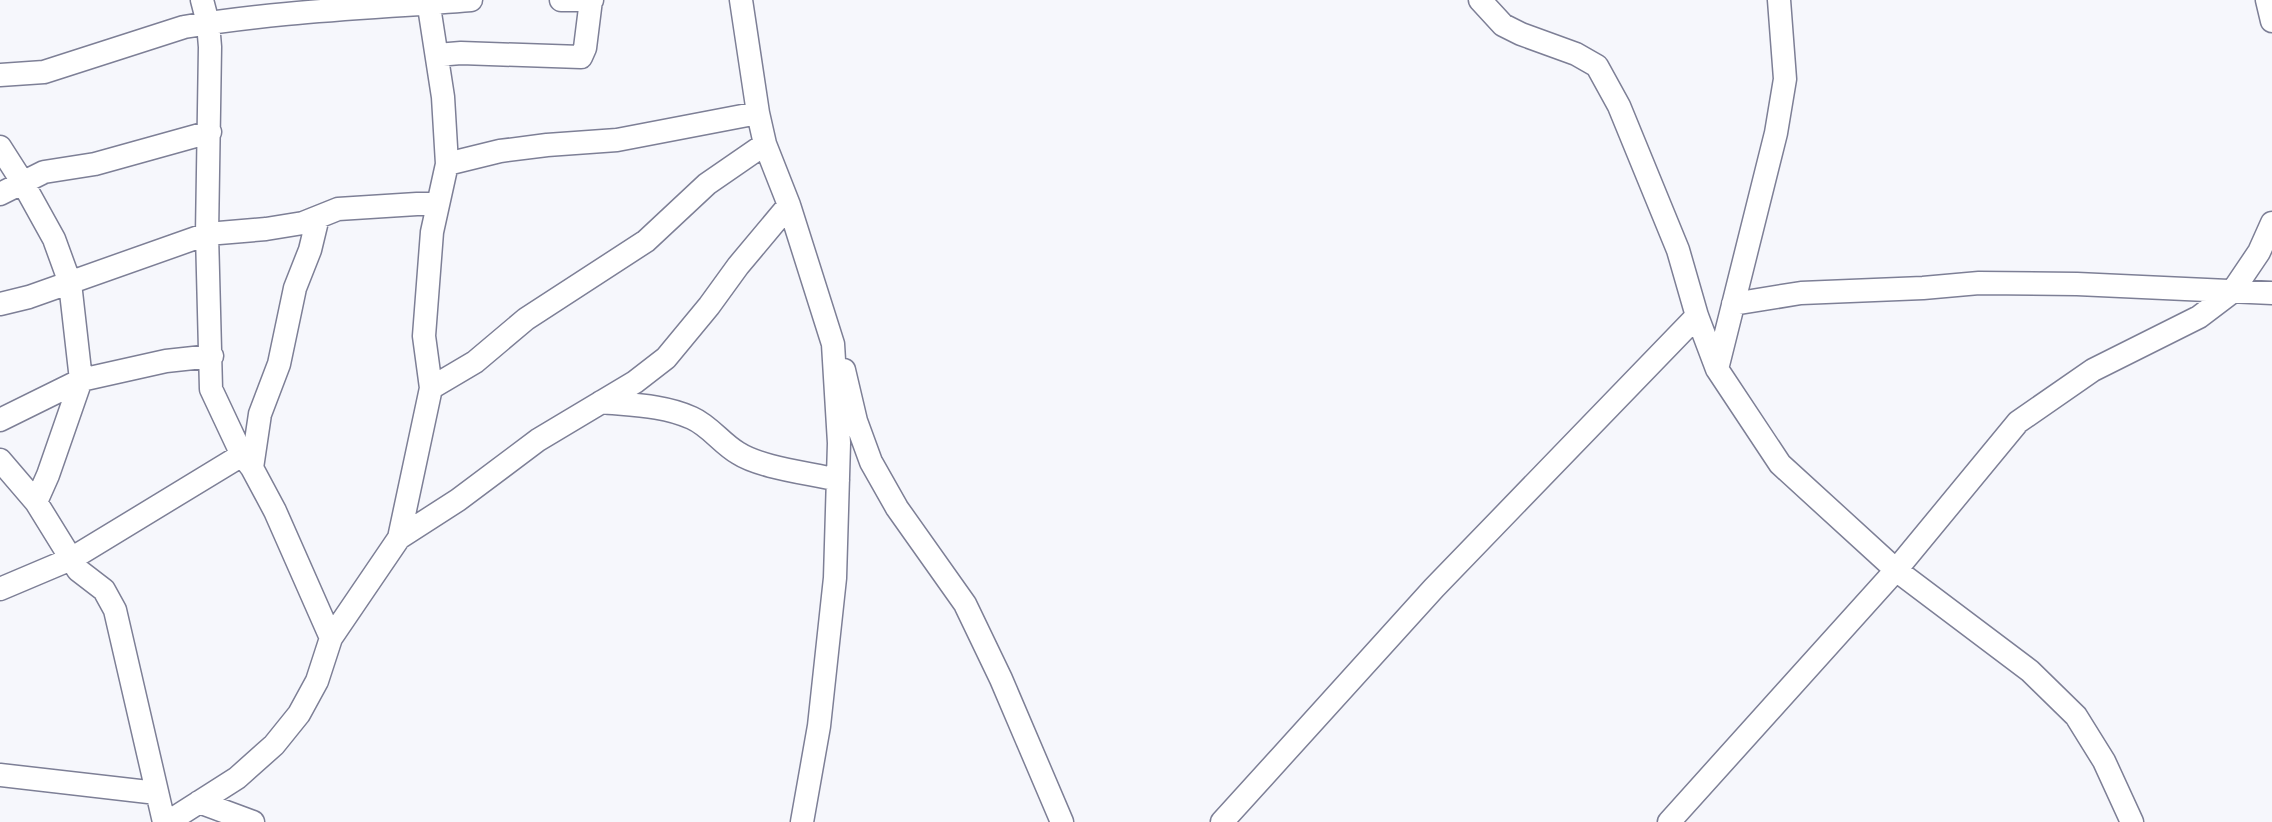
<svg xmlns="http://www.w3.org/2000/svg" width="2272" height="822" font-family="'Golos Text',sans-serif">
  <rect width="100%" height="100%" fill="#f6f7fc"/>
  <g fill="none" stroke-linecap="round" stroke-linejoin="round">
    <g stroke="#7d7f96" stroke-width="25">
      <path id="minor" d="M202 0 208 23 210 47 207 234 211 389 242 455 252 468 275 511 331 638
        M561 0H592
        M741 0 758 113 765 144 789 205 833 344 839 443 835 578 819 726 802 822
        M1480 0 1503 25 1521 34 1576 54 1597 66 1619 106 1678 250 1697 316 1717 369 1780 464 1896 570 2030 671 2076 716 2104 761 2132 822
        M2267 0 2272 21
        M437 55 461 53 581 57 585 48 591 0
        M0 75 44 72 184 27C279 11 375 8 471 0
        M0 147 23 183 54 239 70 283 81 380 48 475 36 502
        M447 164 500 151 547 145 617 140 758 113
        M0 194 44 172 95 164 210 132
        M0 304 29 297 207 234 266 229 303 223 338 209 417 204H438
        M1733 304 1801 293 1923 288 1979 283 2077 284 2272 293
        M1717 369 1776 133 1785 79 1779 0
        M844 370 856 421 871 462 897 508 965 604 1001 679 1062 822
        M431 388 475 362 526 319 646 241 707 184 765 144
        M601 402C631 405 664 405 692 418 710 426 721 443 738 453 761 468 810 473 838 480
        M0 420 81 380 166 361 212 356
        M0 460 36 502 78 570 104 590 115 610 164 822
        M252 468 260 414 279 364 295 288 310 250 318 217
        M399 538 431 388 424 336 432 232 447 164 443 97 428 0
        M0 589 71 559 242 455
        M0 775 157 793
        M199 802 253 822
        M168 822 237 778 274 745 299 714 317 681 331 638 399 538 458 500 538 440 635 382 666 358 709 306 738 266 789 205
        M1222 822 1434 588 1697 316
        M1669 822 1896 570 2018 422 2093 370 2199 317 2232 292 2259 252 2272 223"/>
    </g>
    <use href="#minor" stroke="#fff" stroke-width="22"/>
  </g>
</svg>
